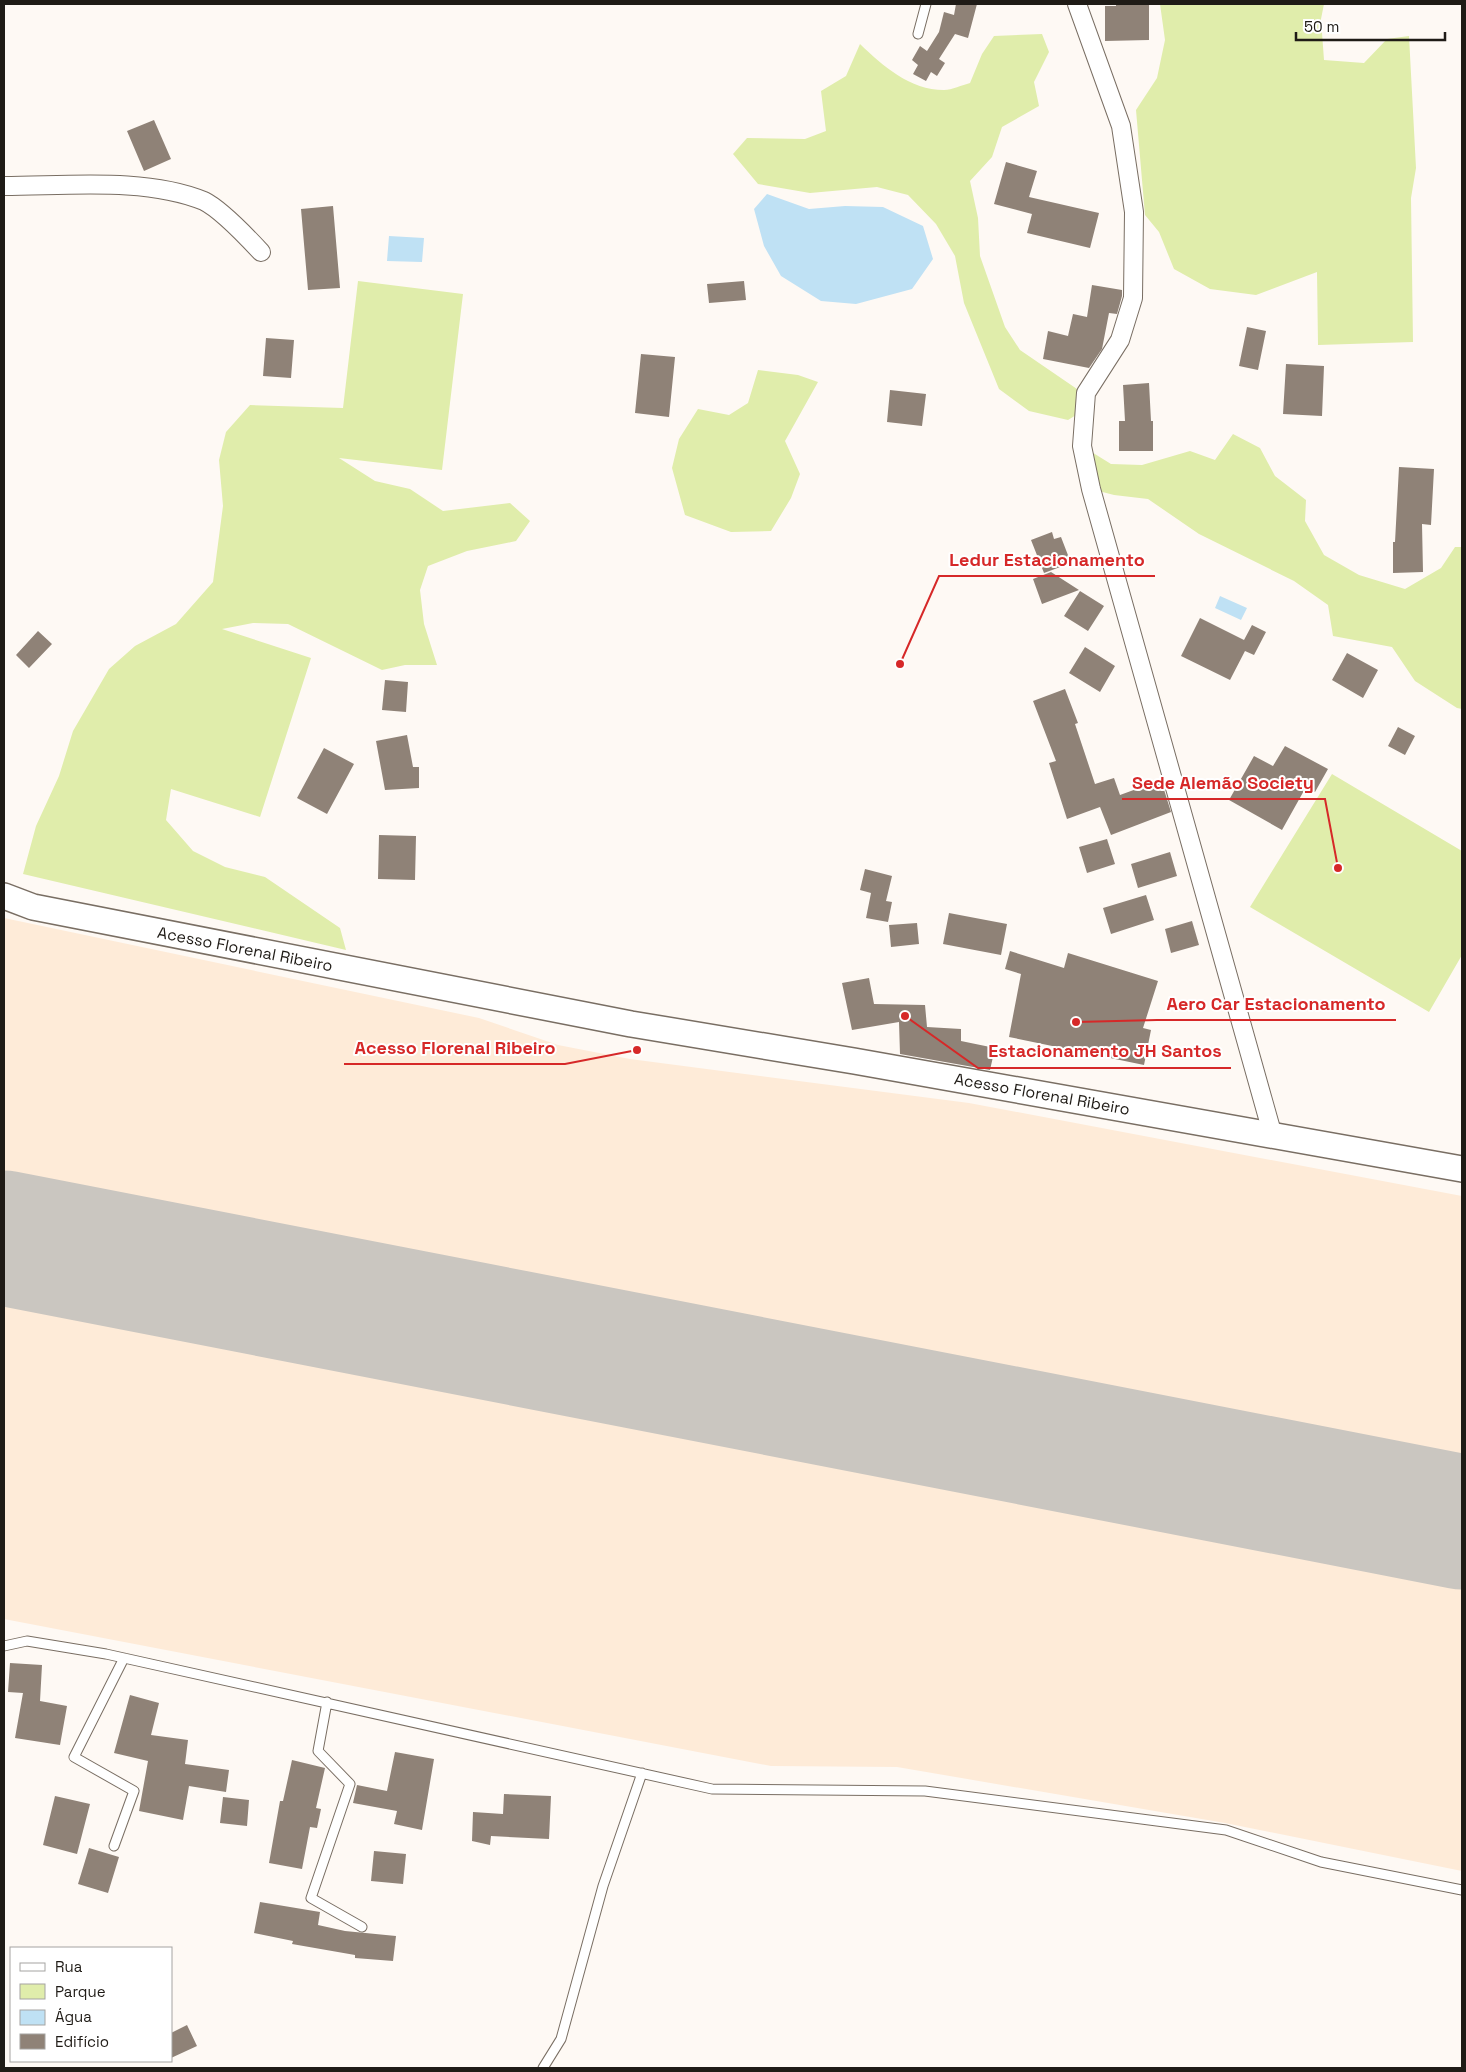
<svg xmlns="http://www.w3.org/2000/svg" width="1466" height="2072" font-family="'Space Grotesk',sans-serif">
  <rect width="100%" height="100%" fill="#fef9f4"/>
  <path fill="#feebd8" d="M4 918 479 1018 558 1045 630 1059 969 1103 1462 1196V1871L1225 1823 897 1767 771 1766 4 1619Z"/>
  <path fill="#e0edab" d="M1160 4H1324L1321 19 1324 60 1364 63 1387 39 1409 36 1416 168 1411 198 1413 342 1318 345 1317 272 1256 295 1210 289 1174 269 1159 232 1145 215 1136 110 1157 78 1165 40Z
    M1042 34 1049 52 1034 82 1039 106 1002 127 992 157 970 181 978 218 980 256 1005 327 1020 350 1077 389 1081 412 1068 420 1029 411 999 389 964 303 955 256 936 224 908 195 877 187 810 193 758 184 733 154 747 138 805 139 826 131 821 91 846 76 860 44C883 66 910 90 944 90 952 90 962 85 970 83L982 54 994 36Z
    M358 281 463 294 442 470 339 458 375 481 410 489 443 511 510 503 530 521 516 541 467 551 428 566 420 590 424 624 437 665H405L382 670 288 624 253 623 222 629 311 658 260 817 171 789 166 820 193 851 225 867 265 877 340 928 346 950 23 874 36 826 59 776 73 731 109 669 135 646 176 624 213 582 223 506 219 460 226 432 250 405 343 408Z
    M758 370 798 375 818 382 785 441 800 474 791 498 771 531 731 532 685 515 672 468 679 439 698 409 729 415 748 403Z
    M1233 434 1260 448 1275 476 1306 500 1305 521 1324 555 1359 575 1405 589 1441 568 1455 547H1462V709L1457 708 1415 681 1392 647 1333 636 1328 605 1294 581 1199 534 1148 499 1114 495 1091 489 1082 446 1111 464 1142 465 1190 451 1215 460Z
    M1332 774 1462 851V955L1429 1012 1250 907Z"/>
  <path fill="#bfe1f4" d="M767 194 809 209 845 206 883 207 923 226 933 259 912 289 856 304 821 301 781 276 764 246 754 209Z
    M389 236 424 238 422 262 387 261Z
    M1220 596 1247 608 1241 620 1215 608Z"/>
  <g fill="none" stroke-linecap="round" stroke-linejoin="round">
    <path stroke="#cac6c0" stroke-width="135" d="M4 1238 1462 1522"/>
  </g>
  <path fill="#8f8277" d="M956 4H977L968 38 955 34 939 59 945 63 937 76 931 72 926 81 913 74 918 65 912 60 920 46 927 51 939 32 944 12 954 15Z
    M1116 4H1149V40L1105 41V6H1116Z
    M154 120 171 159 144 171 127 131Z
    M1006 162 1037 171 1029 197 1099 213 1090 248 1027 233 1032 214 994 204Z
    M333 206 340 288 308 290 301 209Z
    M744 281 746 300 709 303 707 284Z
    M1092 285 1122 290V296L1117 314 1109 313 1102 349 1089 368 1043 359 1048 331 1068 336 1073 314 1087 317Z
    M1247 327 1266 331 1258 370 1239 366Z
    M266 338 294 340 291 378 263 376Z
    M641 354 675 357 669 417 635 413Z
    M1286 364 1324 366 1322 416 1283 414Z
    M1149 383 1151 421H1153V451H1119V421H1125L1123 385Z
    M890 390 926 394 922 426 887 422Z
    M1399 467 1434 469 1431 525 1422 524 1423 572 1393 573V542H1395Z
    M1052 532 1054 539 1061 537 1071 563 1044 573 1031 540Z
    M1051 572 1079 590 1042 604 1033 579Z
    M1080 591 1104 606 1088 631 1064 616Z
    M1200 618 1244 640 1252 625 1266 632 1254 655 1245 651 1230 680 1181 656Z
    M38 631 52 644 29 668 16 655Z
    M1085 647 1115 666 1100 692 1069 673Z
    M1347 653 1378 670 1363 698 1332 680Z
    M385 680 408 682 406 712 382 710Z
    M1065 689 1078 723 1075 724 1095 784 1114 778 1120 795 1161 780 1171 812 1111 835 1100 807 1067 819 1049 763 1056 761 1033 701Z
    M1398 727 1415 736 1405 755 1388 746Z
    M407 735 413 767H419V788L385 790 376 741Z
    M1285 746 1328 769 1315 792 1306 787 1282 830 1229 800 1254 756 1273 766Z
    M324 748 354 764 327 814 297 798Z
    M379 835 416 836 415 880 378 879Z
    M1107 839 1115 864 1087 873 1079 847Z
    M1170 852 1177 876 1138 888 1131 864Z
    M865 869 892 876 886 901 892 902 888 922 866 918 871 893 860 890Z
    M1146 895 1154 920 1111 934 1103 908Z
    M949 913 1007 924 1001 955 943 944Z
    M1192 921 1199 945 1171 953 1165 929Z
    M917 923 919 944 891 947 889 925Z
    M1010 951 1064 968 1068 953 1158 981 1143 1028 1151 1030 1144 1065 1009 1037 1021 974 1005 969Z
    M869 978 874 1004 925 1005 927 1027 961 1029V1041L995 1048 990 1070 900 1054 899 1022 852 1030 842 983Z
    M10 1663 42 1665 40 1701 67 1706 60 1745 15 1738 23 1693 8 1692Z
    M130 1695 159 1703 151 1735 188 1740 185 1764 229 1770 226 1792 189 1786 183 1820 139 1811 148 1761 114 1753Z
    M395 1752 434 1759 422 1830 394 1824 397 1811 353 1803 357 1785 387 1791Z
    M292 1760 325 1768 316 1808 321 1809 317 1828 310 1827 302 1869 269 1863 280 1801H283Z
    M504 1794 551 1796 549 1839 491 1836 490 1845 472 1841 473 1812 503 1814Z
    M55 1796 90 1804 77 1854 43 1845Z
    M223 1797 249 1800 247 1826 220 1823Z
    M89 1848 119 1857 108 1893 78 1884Z
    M374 1851 406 1854 403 1884 371 1881Z
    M260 1902 320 1912 318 1925 345 1931 396 1936 393 1961 355 1958V1955L292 1944 293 1941 254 1933Z
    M187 2025 197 2046 171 2058V2033Z"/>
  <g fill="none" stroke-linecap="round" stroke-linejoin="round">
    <g stroke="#796e63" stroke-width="11">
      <path id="lane" d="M918 34 926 4
        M4 1646 27 1641 106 1654 712 1789 925 1791 1226 1830 1321 1862 1462 1890
        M327 1702 318 1751 350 1784 311 1898 362 1927
        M114 1846 134 1791 74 1757 124 1658
        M543 2068 561 2039 603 1886 642 1773"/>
    </g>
    <g stroke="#796e63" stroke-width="20">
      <path id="street" d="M1077 4 1121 126 1134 212 1133 298 1120 340 1086 393 1082 446 1091 489 1273 1136
        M4 186C66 186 146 177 204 201 220 209 248 238 261 252"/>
    </g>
    <g stroke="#796e63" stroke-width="28">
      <path id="secondary" d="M4 896 33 907 631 1024 854 1061 1462 1169"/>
    </g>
    <use href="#lane" stroke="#fff" stroke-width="9"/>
    <use href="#street" stroke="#fff" stroke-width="18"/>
    <use href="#secondary" stroke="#fff" stroke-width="25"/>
  </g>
  <g text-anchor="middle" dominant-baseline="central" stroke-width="4" stroke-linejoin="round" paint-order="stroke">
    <g font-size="16" fill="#1f1b16" stroke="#fff">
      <text transform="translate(245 949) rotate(11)">Acesso Florenal Ribeiro</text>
      <text transform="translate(1042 1094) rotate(10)">Acesso Florenal Ribeiro</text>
    </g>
  </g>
  <path fill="none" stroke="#d62828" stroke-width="2" d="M900 664L939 576H1155M1338 868L1325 799H1122M1076 1022L1157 1020H1396M637 1050L565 1064H344M905 1016L978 1068H1231"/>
  <g fill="#d62828" stroke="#fff" stroke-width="2">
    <circle cx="900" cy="664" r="5"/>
    <circle cx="1338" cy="868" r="5"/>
    <circle cx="1076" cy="1022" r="5"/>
    <circle cx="637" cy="1050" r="5"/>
    <circle cx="905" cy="1016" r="5"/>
  </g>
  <g font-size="18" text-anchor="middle" font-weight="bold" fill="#d62828" stroke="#fff" stroke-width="4" stroke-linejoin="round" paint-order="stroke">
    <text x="1047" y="566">Ledur Estacionamento</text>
    <text x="1223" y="789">Sede Alemão Society</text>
    <text x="1276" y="1010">Aero Car Estacionamento</text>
    <text x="455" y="1054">Acesso Florenal Ribeiro</text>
    <text x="1105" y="1057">Estacionamento JH Santos</text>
  </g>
  <rect width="1466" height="2072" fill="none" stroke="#1f1b16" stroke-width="10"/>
  <rect x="10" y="1947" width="162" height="115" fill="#ffffff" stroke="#a5a4a2"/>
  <rect x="20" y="1963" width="25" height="8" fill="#ffffff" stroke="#a5a4a2"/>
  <text x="55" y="1972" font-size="15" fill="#1f1b16">Rua</text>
  <rect x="20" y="1984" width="25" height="15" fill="#e0edab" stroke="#a5a4a2"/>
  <text x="55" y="1997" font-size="15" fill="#1f1b16">Parque</text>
  <rect x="20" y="2010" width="25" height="15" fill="#bfe1f4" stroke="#a5a4a2"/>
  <text x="55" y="2022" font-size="15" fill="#1f1b16">Água</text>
  <rect x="20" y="2034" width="25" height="15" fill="#8f8277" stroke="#a5a4a2"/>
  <text x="55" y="2047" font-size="15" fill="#1f1b16">Edifício</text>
  <path d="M1296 32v8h149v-8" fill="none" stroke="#1f1b16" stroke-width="2.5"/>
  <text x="1304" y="32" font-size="15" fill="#1f1b16" stroke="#ffffff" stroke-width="4" paint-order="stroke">50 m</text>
</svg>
